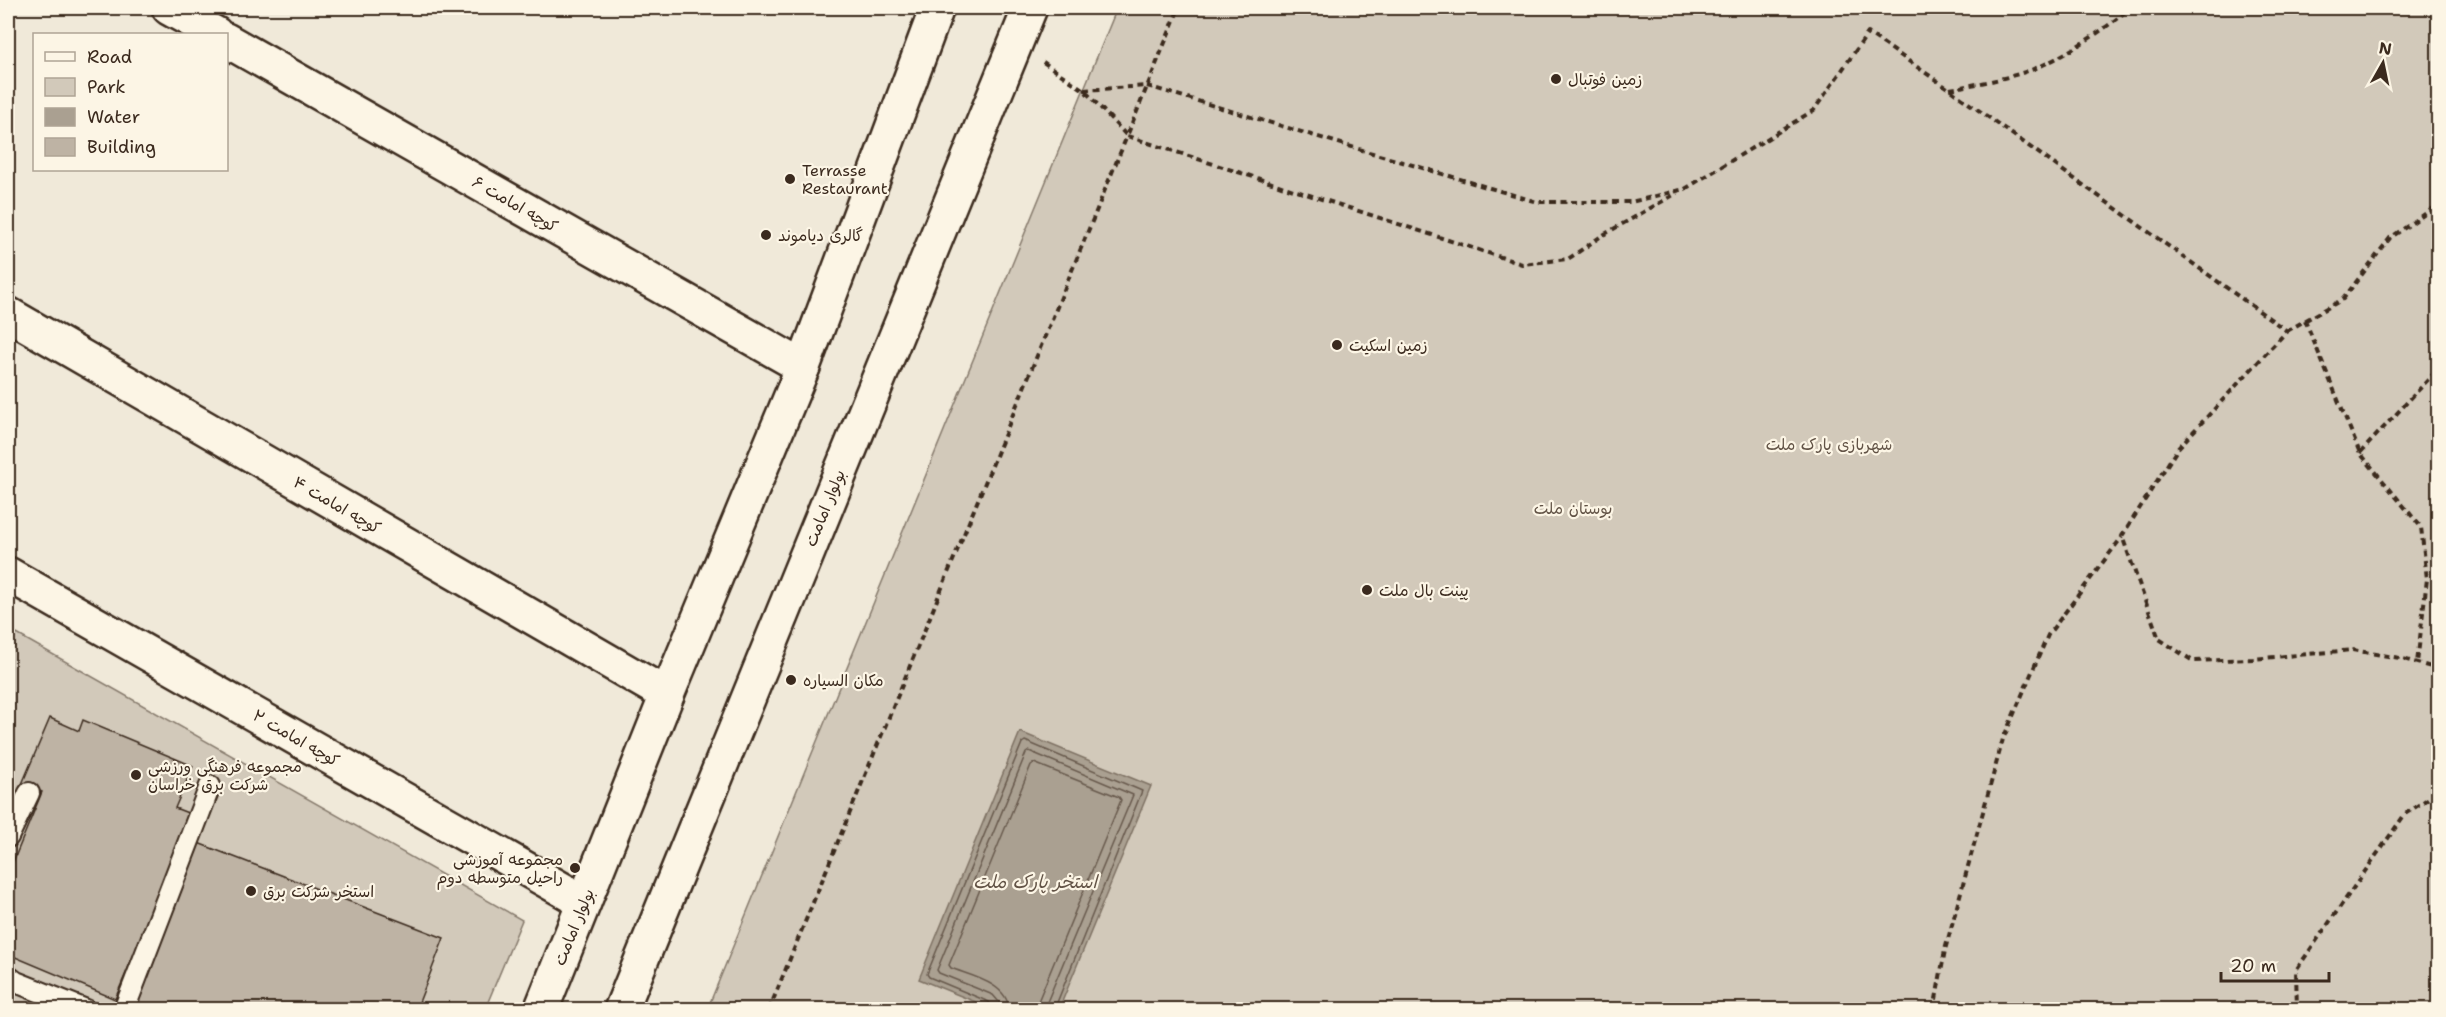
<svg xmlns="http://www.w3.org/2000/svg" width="2446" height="1017" font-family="'Shantell Sans','Playpen Sans Arabic',sans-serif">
  <rect width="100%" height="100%" fill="#f0e9d9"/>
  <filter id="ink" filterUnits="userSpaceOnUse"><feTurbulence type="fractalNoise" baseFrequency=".0167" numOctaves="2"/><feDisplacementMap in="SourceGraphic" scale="12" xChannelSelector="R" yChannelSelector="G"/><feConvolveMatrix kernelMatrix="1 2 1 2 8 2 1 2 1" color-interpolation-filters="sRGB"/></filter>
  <g filter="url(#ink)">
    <path fill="#d2c9ba" stroke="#867a6c" stroke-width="1.5" d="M1117 8H2438V1009L707 1010Z
      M8 629 522 920 485 1009H8Z"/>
    <path fill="#aaa091" stroke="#7e7163" stroke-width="1.5" d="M1020 732 1151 786 1059 1009H993L919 979Z"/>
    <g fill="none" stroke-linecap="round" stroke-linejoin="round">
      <path stroke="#67594c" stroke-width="1.5" d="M993 1010 989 1002 929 977 927 974 1022 743 1025 741 1142 791 1054 1010
        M1000 1010 999 1002 993 995 939 973 937 970 1026 753 1029 751 1133 795 1047 1002 1046 1010
        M1009 1010C1008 983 971 976 951 968L949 965 1031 765 1034 763 1119 797 1121 800 1039 999 1037 1010"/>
    </g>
    <path fill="#beb3a4" stroke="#3b2a1e" stroke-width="1.5" d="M50 718 79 731 83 720 193 766 175 808 193 815 115 999 8 954V874L42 792 22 784Z
      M198 843 444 938 416 1010 134 1009Z"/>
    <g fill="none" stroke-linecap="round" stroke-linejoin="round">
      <g stroke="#3b2a1e" stroke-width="24">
        <path id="lane" d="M8 837 29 793
          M8 976 16 982 86 1010
          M124 1010 210 786"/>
      </g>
      <g stroke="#3b2a1e" stroke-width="38">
        <path id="street" d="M169 8 216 34
          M226 40 803 367
          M8 314 667 695
          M8 574 584 902"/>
      </g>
      <g stroke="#3b2a1e" stroke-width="38">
        <path id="secondary" d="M541 1010 667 695 803 367 937 8
          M621 1010 1030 8"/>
      </g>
      <path stroke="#3b2a1e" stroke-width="4" stroke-dasharray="6 4.5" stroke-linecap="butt" d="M1043 62 1084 90 1127 136 1179 8
        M1950 89C1977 84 2005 79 2031 70 2057 61 2110 27 2129 8
        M1084 90 1147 86 1537 202H1631L1685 189 1814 110 1868 33 1949 89 2287 331 2178 448 2122 536 2159 639 2193 661 2253 659 2352 650 2400 658 2438 669
        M2435 208 2438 215
        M2305 320 2360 453 2421 527 2427 579 2417 663
        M2287 331 2343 299 2390 238 2438 205
        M2360 453 2438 369
        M769 1010 1127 136 1522 264 1568 259 1603 235 1677 193
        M1934 1010 1945 950 2003 739 2048 635 2122 537
        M2297 1010 2296 970 2405 814 2438 792"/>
      <use href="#lane" stroke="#fcf5e5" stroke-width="20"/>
      <use href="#street" stroke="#fcf5e5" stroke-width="33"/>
      <use href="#secondary" stroke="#fcf5e5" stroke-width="33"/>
    </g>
  </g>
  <g fill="#3b2a1e" stroke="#fcf5e5" stroke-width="2">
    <circle cx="1556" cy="79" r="6"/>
    <circle cx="790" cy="179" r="6"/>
    <circle cx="766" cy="235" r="6"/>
    <circle cx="1337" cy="345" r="6"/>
    <circle cx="1367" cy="590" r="6"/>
    <circle cx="791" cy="680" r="6"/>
    <circle cx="136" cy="775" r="6"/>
    <circle cx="575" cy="868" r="6"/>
    <circle cx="251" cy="891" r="6"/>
  </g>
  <g text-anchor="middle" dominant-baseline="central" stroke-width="4.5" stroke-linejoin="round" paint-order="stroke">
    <g font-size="16" fill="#3b2a1e" stroke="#fcf5e5" text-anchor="start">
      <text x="1568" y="79">زمین فوتبال</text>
      <text x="802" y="170">Terrasse<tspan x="802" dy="18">Restaurant</tspan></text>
      <text x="778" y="235">گالری دیاموند</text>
      <text x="1349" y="345">زمین اسکیت</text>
      <text x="1379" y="590">پینت بال ملت</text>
      <text x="803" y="680">مکان السیاره</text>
      <text x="148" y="766">مجموعه فرهنگی ورزشی<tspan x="148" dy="18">شرکت برق خراسان</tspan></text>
      <text x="563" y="859" text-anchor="end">مجموعه آموزشی<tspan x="563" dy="18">راحیل متوسطه دوم</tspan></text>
      <text x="263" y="891">استخر شرکت برق</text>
    </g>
    <g font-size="16" fill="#3b2a1e" stroke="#fcf5e5">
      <text transform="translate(515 204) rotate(30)">کوچه امامت ۶</text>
      <text transform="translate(337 505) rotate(30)">کوچه امامت ۴</text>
      <text transform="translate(825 508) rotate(-68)">بولوار امامت</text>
      <text transform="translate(296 738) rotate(30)">کوچه امامت ۲</text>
      <text transform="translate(574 927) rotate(-68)">بولوار امامت</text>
    </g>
    <g font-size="16" fill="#615245" stroke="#fcf5e5">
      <text x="1829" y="444">شهربازی پارک ملت</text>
      <text x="1573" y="508">بوستان ملت</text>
    </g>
    <g font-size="18" font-style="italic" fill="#625346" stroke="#fcf5e5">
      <text x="1035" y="882">استخر پارک ملت</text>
    </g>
  </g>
  <rect width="2446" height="1017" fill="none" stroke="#fcf5e5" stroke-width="30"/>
  <rect x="15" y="15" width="2416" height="987" fill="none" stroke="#3b2a1e" stroke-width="2" filter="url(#ink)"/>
  <rect x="33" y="33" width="195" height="138" fill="#fcf5e5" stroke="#afa495" stroke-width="1.5"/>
  <rect x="45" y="52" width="30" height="9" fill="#fcf5e5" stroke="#afa495" stroke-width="1.5"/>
  <text x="87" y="63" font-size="18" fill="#3b2a1e">Road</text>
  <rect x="45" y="78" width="30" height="18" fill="#d2c9ba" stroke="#afa495" stroke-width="1.5"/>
  <text x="87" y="93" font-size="18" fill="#3b2a1e">Park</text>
  <rect x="45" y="108" width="30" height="18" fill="#aaa091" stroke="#afa495" stroke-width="1.5"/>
  <text x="87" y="123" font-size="18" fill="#3b2a1e">Water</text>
  <rect x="45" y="138" width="30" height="18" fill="#beb3a4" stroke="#afa495" stroke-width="1.5"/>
  <text x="87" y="153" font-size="18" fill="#3b2a1e">Building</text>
  <g transform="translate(2383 63) rotate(9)" stroke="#fcf5e5" stroke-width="4.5" paint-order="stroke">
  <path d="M0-4.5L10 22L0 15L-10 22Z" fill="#3b2a1e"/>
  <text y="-9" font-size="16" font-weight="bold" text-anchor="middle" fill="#3b2a1e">N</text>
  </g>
  <path d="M2221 972v9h108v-9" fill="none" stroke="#3b2a1e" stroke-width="3"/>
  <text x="2230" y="972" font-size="18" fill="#3b2a1e" stroke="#fcf5e5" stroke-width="4.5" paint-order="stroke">20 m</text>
</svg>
